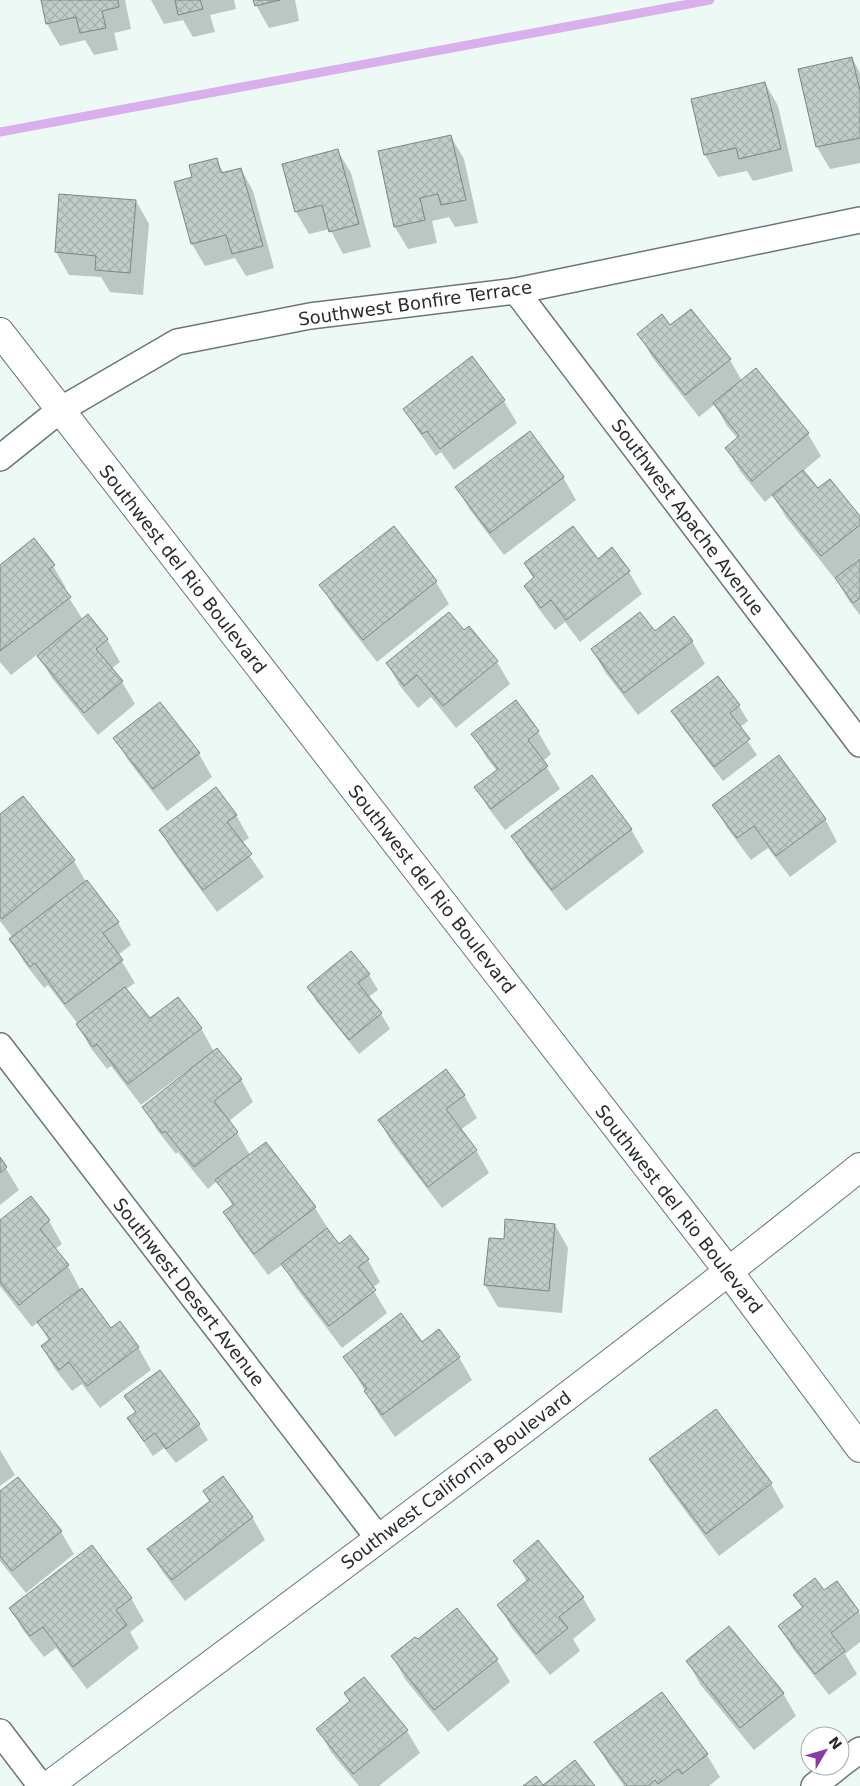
<svg xmlns="http://www.w3.org/2000/svg" width="860" height="1786" font-family="'DejaVu Sans',sans-serif">
  <defs>
    <pattern id="building-cross-hatch" width="8" height="8" patternUnits="userSpaceOnUse" patternTransform="scale(1.25)"><rect width="8" height="8" fill="#c0cdc9"/><path d="M0 0l8 8M0 8l8-8" fill="none" stroke="#a5b0ad"/></pattern>
  </defs>
  <rect width="100%" height="100%" fill="#ecf9f5"/>
  <path fill="#0003" d="M42 0H125L131 29 114 33 118 50 94 55 85 40 60 46 47 24Z
    M151 0H234L236 9 210 15 215 32 193 37 183 20 164 24Z
    M255 0H295L299 21 269 28 256 5Z
    M852 58 860 73V163L830 169 817 147 799 70Z
    M765 83 778 106 793 171 753 181 747 171 718 177 705 155Z
    M451 137 464 159 478 223 455 227 449 217 432 221 437 243 408 249 395 227Z
    M338 151 351 173 371 247 343 254 330 229 309 234 296 212Z
    M216 160 224 173 241 169 253 191 274 268 246 276 235 258 205 266 192 244 194 178Z
    M136 201 149 224 143 295 110 292 101 277 69 275 56 252Z
    M670 327 730 360 742 381 755 370 808 434 821 456 802 472 817 490 860 518V558L852 564 854 566 860 561V615L849 601 835 577 834 578 786 517 773 495 765 502 740 471 727 449 738 439 727 426 715 404 699 417 652 357 639 334Z
    M504 401 517 423 454 470 441 452 436 456 418 431 405 409Z
    M563 477 576 500 504 555 470 510 457 488Z
    M393 528 436 582 449 604 377 662 334 607 321 585Z
    M612 549 629 572 642 594 580 642 565 622 555 630 538 608 525 586 534 579 525 564 597 560Z
    M0 566H53L66 588 64 590 83 620 107 639 120 662 111 669 122 682 135 704 98 735 52 678 38 654 11 675 0 662Z
    M469 628 497 662 510 684 456 728 431 697 418 708 400 686 387 663 464 632Z
    M654 633 692 641 705 664 638 715 605 672 592 649Z
    M718 677 739 706 748 721 739 728 757 755 723 781 682 727 673 711Z
    M516 702 538 732 551 754 543 761 560 789 505 830 489 809 476 787 497 771 486 757 473 734Z
    M160 704 199 754 212 777 167 811 128 760 115 738Z
    M23 797 74 861 86 882 118 923 131 945 118 955 135 983 126 989 149 1020 201 1028 214 1052 241 1079 253 1102 229 1121 237 1133 250 1155 315 1208 339 1246 368 1260 380 1282 372 1288 387 1313 342 1348 295 1286 283 1264 268 1275 238 1235 225 1212 233 1206 217 1181 208 1189 178 1152 176 1154 157 1130 144 1108 190 1072 188 1070 141 1105 111 1066 107 1069 90 1047 78 1024 48 985 44 988 24 962 11 939 13 938 0 921V816Z
    M714 805 825 819 837 842 790 877 768 848 751 860 727 828Z
    M236 815 249 838 241 843 264 877 217 912 173 852 160 830Z
    M631 829 644 852 566 911 526 859 513 837Z
    M369 975 378 990 368 997 381 1014 390 1029 359 1054 317 1002 308 987Z
    M464 1095 477 1118 460 1130 476 1150 489 1173 442 1208 392 1143 379 1120Z
    M0 1159 19 1190 0 1205Z
    M49 1221 62 1244 55 1249 68 1266 80 1289 111 1329 138 1347 151 1370 100 1408 82 1384 72 1391 55 1369 42 1347 49 1341 38 1322 32 1327 0 1286V1222Z
    M555 1225 568 1248 562 1313 498 1307 485 1285 505 1240Z
    M422 1343 459 1357 472 1380 395 1437 378 1413 345 1357Z
    M160 1372 199 1425 208 1440 176 1463 164 1448 153 1456 128 1419 136 1413 126 1396Z
    M715 1410 771 1484 784 1507 719 1556 664 1482 651 1459Z
    M0 1450 15 1475 0 1486Z
    M204 1492 252 1517 265 1540 185 1601 162 1571 149 1549 211 1503Z
    M0 1493 61 1532 74 1554 26 1593 0 1561Z
    M538 1542 583 1598 596 1620 573 1639 580 1651 550 1675 512 1628 499 1605 527 1582 515 1561Z
    M824 1592 858 1611 860 1614V1642L845 1654 857 1674 829 1695 793 1649 780 1626 803 1609 795 1595Z
    M131 1598 144 1621 130 1632 139 1648 87 1689 56 1648 44 1657 23 1630 11 1608Z
    M457 1610 497 1660 510 1682 448 1732 405 1679 393 1657 417 1641Z
    M688 1662 783 1693 796 1716 754 1750 700 1684Z
    M346 1693 407 1731 420 1753 379 1786H359L331 1752 318 1729 351 1702Z
    M661 1693 707 1755 720 1777 709 1786H624L609 1765 596 1743Z"/>
  <g fill="none" stroke-linecap="round" stroke-linejoin="round">
    <path stroke="#d9b0eb" stroke-width="9" d="M0 132 710 0"/>
  </g>
  <path fill="url(#building-cross-hatch)" stroke="#7c8783" d="M41 0H118L119 7 102 11 106 28 80 33 76 17 46 24Z
    M175 0H200L203 9 178 15Z
    M253 0H280L255 6Z
    M852 57 860 91V138L816 147 798 69Z
    M765 82 781 149 739 159 736 148 704 155 691 99Z
    M451 135 466 200 441 205 438 194 420 198 425 220 394 227 378 151Z
    M338 149 359 224 329 232 322 205 295 212 282 164Z
    M217 158 221 173 241 168 263 246 232 254 226 235 191 244 174 182 192 177 189 165Z
    M59 194 136 200 130 273 95 270 96 256 55 252Z
    M691 309 731 359 685 395 637 334 662 314 670 325Z
    M472 356 505 400 440 449 427 431 422 434 403 409Z
    M756 368 809 433 752 481 725 448 739 436 713 403Z
    M530 431 564 477 490 533 455 487Z
    M803 470 818 488 830 479 860 516V525L821 556 772 495Z
    M394 526 437 581 363 640 319 585Z
    M573 526 598 559 612 547 630 571 566 620 551 600 541 608 524 586 534 577 524 563Z
    M34 538 55 565 49 569 71 597 0 651V565Z
    M860 559V598L853 603 835 578Z
    M449 612 464 630 469 626 498 661 443 706 417 675 404 686 386 663Z
    M640 612 655 631 674 616 693 641 624 693 591 649Z
    M88 614 108 639 96 649 123 681 84 713 37 656Z
    M718 676 740 705 730 713 750 739 714 767 671 711Z
    M516 700 539 731 528 740 548 766 491 809 474 787 498 769 471 734Z
    M160 702 200 753 153 789 113 738Z
    M779 755 826 819 776 856 754 826 737 838 712 805Z
    M592 775 632 829 552 890 511 836Z
    M216 787 237 815 227 822 252 854 203 890 159 830Z
    M23 796 75 860 2 919 0 917V814Z
    M87 880 119 922 103 933 123 960 65 1004 35 963 30 967 9 939Z
    M351 951 370 974 358 983 382 1013 349 1040 307 987Z
    M125 987 150 1018 178 997 202 1028 128 1084 97 1044 93 1047 76 1024Z
    M217 1048 242 1079 214 1101 238 1132 194 1167 165 1131 162 1133 142 1107Z
    M446 1069 465 1095 446 1109 477 1150 428 1187 378 1120Z
    M266 1142 316 1207 254 1254 223 1212 234 1204 215 1180Z
    M0 1157 7 1167 0 1173Z
    M31 1196 50 1220 40 1229 69 1265 19 1305 0 1282V1220Z
    M505 1219 555 1224 549 1291 484 1285 489 1238 504 1239Z
    M327 1228 339 1244 350 1235 369 1259 358 1267 376 1290 329 1326 281 1264Z
    M82 1288 111 1328 120 1321 139 1347 87 1386 69 1362 59 1370 41 1346 50 1339 37 1322Z
    M401 1313 422 1342 439 1329 460 1357 382 1415 364 1391 367 1389 343 1357Z
    M160 1370 200 1424 166 1449 155 1433 144 1441 127 1418 136 1412 124 1396Z
    M716 1409 772 1483 706 1534 649 1459Z
    M223 1476 253 1517 172 1580 147 1549 210 1501 203 1491Z
    M18 1477 62 1531 12 1571 0 1556V1491Z
    M538 1540 584 1597 559 1617 568 1628 536 1654 497 1605 529 1579 513 1561Z
    M92 1545 132 1598 116 1610 127 1625 73 1667 43 1627 30 1636 9 1608Z
    M815 1578 824 1590 837 1581 859 1611 831 1633 845 1651 815 1674 778 1626 803 1607 793 1595Z
    M457 1608 498 1659 434 1710 391 1656 415 1637 418 1639Z
    M729 1626 784 1693 740 1728 686 1661Z
    M364 1677 408 1730 353 1774 316 1729 350 1701 344 1693Z
    M662 1692 708 1754 682 1774 678 1769 658 1784 655 1780 648 1786H627L594 1742Z
    M575 1760 595 1786H523L536 1776 543 1785Z"/>
  <g fill="none" stroke-linecap="round" stroke-linejoin="round">
    <g stroke="#6c7773" stroke-width="28">
      <path id="minor" d="M516 291 860 744
        M0 458 60 410 177 342 310 316 516 291 860 220
        M0 1046 379 1539
        M0 1732 41 1786
        M840 1765 860 1750
        M814 1786 839 1766"/>
    </g>
    <g stroke="#6c7773" stroke-width="30">
      <path id="tertiary" d="M0 332 729 1272 860 1448
        M48 1786C321 1582 595 1380 860 1167"/>
    </g>
    <use href="#minor" stroke="#fff" stroke-width="25"/>
    <use href="#tertiary" stroke="#fff" stroke-width="28"/>
  </g>
  <g text-anchor="middle" dominant-baseline="central" stroke-width="4" stroke-linejoin="round" paint-order="stroke">
    <g font-size="18" fill="#282d2b" stroke="#fff">
      <text transform="translate(415 303) rotate(-8)">Southwest Bonfire Terrace</text>
      <text transform="translate(688 517) rotate(53)">Southwest Apache Avenue</text>
      <text transform="translate(183 569) rotate(52)">Southwest del Rio Boulevard</text>
      <text transform="translate(432 889) rotate(52)">Southwest del Rio Boulevard</text>
      <text transform="translate(679 1209) rotate(52)">Southwest del Rio Boulevard</text>
      <text transform="translate(189 1292) rotate(52)">Southwest Desert Avenue</text>
      <text transform="translate(456 1480) rotate(-37)">Southwest California Boulevard</text>
    </g>
  </g>
  <g transform="translate(825 1751) rotate(52)"><circle r="24" fill="#ffffff" stroke="#a9abaa"/>
  <path d="M0-4L9 19L0 12L-9 19Z" fill="#8b3aa9"/>
  <text y="-8" font-size="14" font-weight="bold" text-anchor="middle" fill="#282d2b">N</text>
  </g>
</svg>
